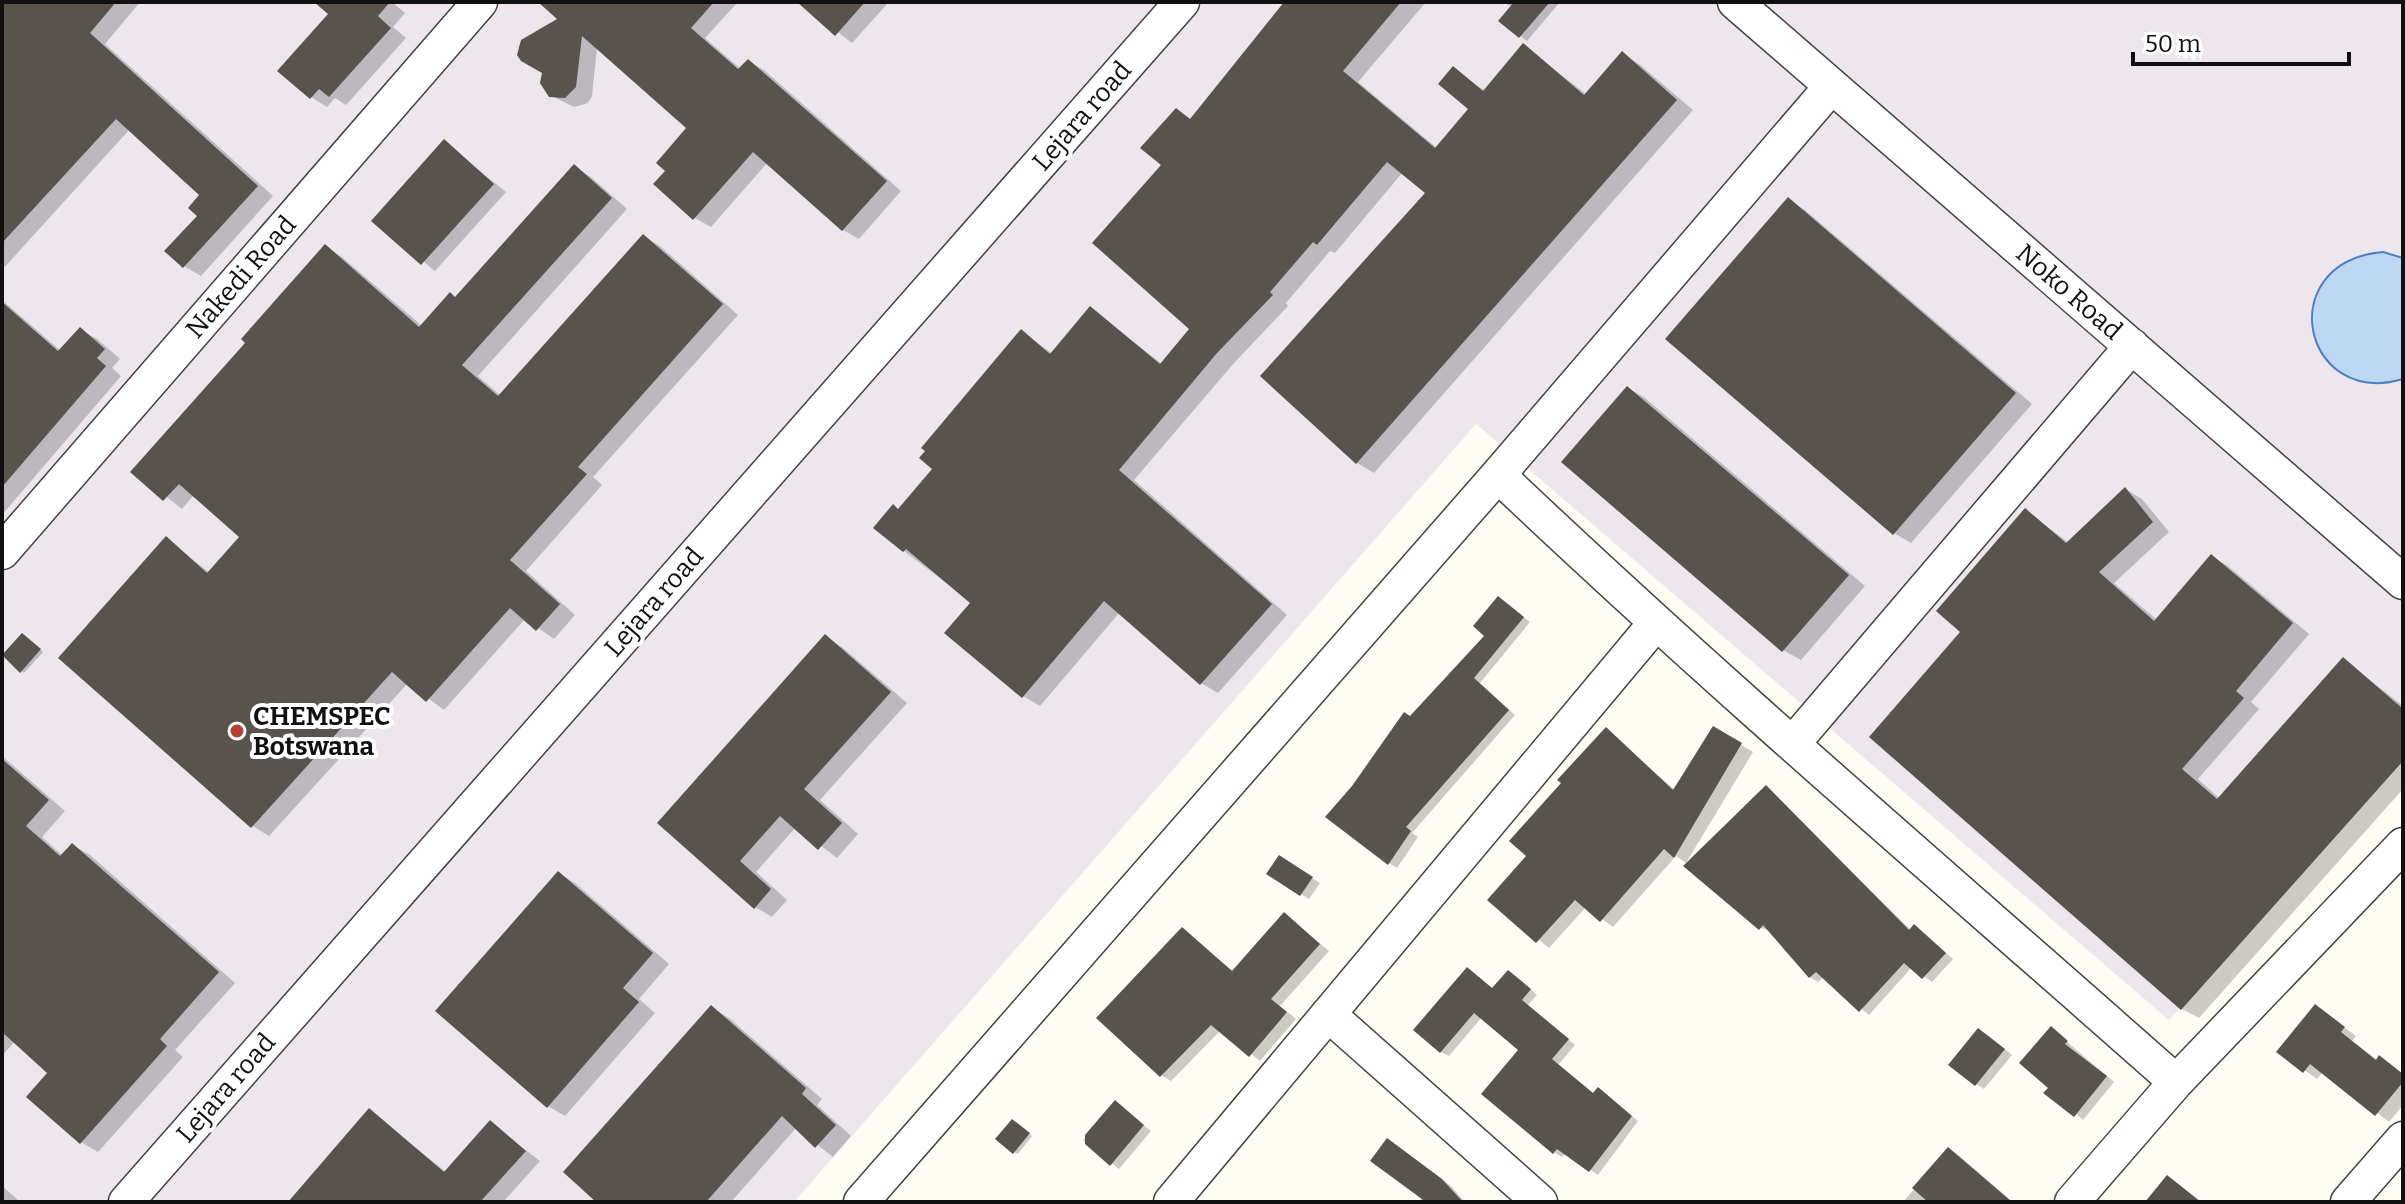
<svg xmlns="http://www.w3.org/2000/svg" width="2405" height="1204" font-family="Bitter,serif">
  <rect width="100%" height="100%" fill="#fefdf4"/>
  <path fill="#ede6ed" d="M2 2H2403V751L2169 1020 1476 424 794 1202H2Z"/>
  <path fill="#bdd6f1" stroke="#4b81c1" stroke-width="2" d="M2383 252 2403 258V379C2302 409 2271 262 2383 252Z"/>
  <path fill="#0003" d="M2 2H140L105 44 273 196 201 276 184 266 200 216 202 195 130 129 2 270Z
    M317 2H392L405 13 393 27 406 38 346 105 335 98 327 107 311 97 330 14Z
    M557 2H738L705 38 741 69 748 61 764 70 901 191 859 239 843 230 767 163 711 227 695 218 668 170 689 128 597 47 592 96 588 103 574 107 550 95 544 72 522 60 519 47 522 42 560 20Z
    M800 2H889L852 43Z
    M1287 2H1426L1358 82 1437 148 1471 108 1454 69 1485 91 1524 46 1587 95 1622 54 1639 64 1693 110 1374 473 1357 463 1428 193 1403 172 1335 253 1330 251 1286 303 1288 306 1234 363 1134 480 1287 615 1218 693 1201 683 1120 612 1040 706 1023 696 973 603 904 551 900 510 935 469 1022 332 1053 354 1091 309 1162 364 1192 329 1164 165 1177 111 1192 120Z
    M1505 2H1560L1527 41 1500 20 1512 8Z
    M444 142 506 192 435 271 374 221Z
    M574 167 591 177 627 209 478 376 501 396 643 236 660 246 738 315 593 477 602 485 526 571 575 615 554 639 525 619 444 710 408 683 269 836 253 826 166 539 210 573 242 537 194 495 182 509 133 471 248 343 326 247 342 257 422 326 457 299Z
    M1788 200 1805 210 2032 404 1911 543 1894 533Z
    M2 300 61 351 80 330 97 339 120 359 112 368 121 376 2 515Z
    M1628 388 1645 398 1865 586 1801 660 1783 650Z
    M2125 489 2142 499 2169 532 2114 583 2157 620 2211 556 2228 566 2309 634 2251 702 2259 709 2198 779 2220 799 2343 659 2403 706V789L2199 1018 2182 1009 1872 737 1963 631 2026 511 2069 543Z
    M1506 603 1530 622 1480 683 1515 715 1412 833 1418 837 1397 868 1389 863 1410 718 1487 636Z
    M26 637 43 652 24 673 21 671Z
    M825 637 842 647 907 703 820 800 858 834 837 858 796 827 756 872 787 900 772 917 755 907 660 823Z
    M1714 729 1753 752 1686 863 1676 856 1613 927 1586 907 1549 948 1490 900 1529 856 1563 783 1606 730 1675 790Z
    M2 756 65 811 42 837 63 856 72 845 90 855 235 983 175 1050 183 1057 98 1152 81 1142 50 1073 15 1041 2 1056Z
    M1766 787 1911 930 1922 932 1953 959 1932 982 1912 967 1869 1015 1824 977 1818 982 1810 977 1771 931 1761 928 1686 866Z
    M1279 858 1320 883 1309 899 1269 874Z
    M558 873 575 883 669 964 639 999 655 1013 565 1116 548 1106Z
    M1284 914 1329 951 1280 1006 1296 1019 1260 1061 1221 1030 1171 1081 1161 1075 1182 930 1234 972Z
    M1467 969 1493 989 1516 977 1537 995 1528 1005 1575 1045 1558 1065 1594 1095 1606 1094 1638 1121 1598 1175 1566 1153 1562 1157 1554 1152 1521 1050 1482 1017 1449 1056 1441 1052Z
    M2315 1006 2356 1036 2352 1041 2377 1060 2380 1058 2403 1074V1105L2389 1122 2323 1072 2317 1079 2279 1052Z
    M712 1008 729 1018 822 1099 817 1105 851 1136 833 1157 796 1128 731 1202H599Z
    M2052 1029 2114 1082 2083 1120 2050 1088Z
    M1987 1035 2012 1055 1984 1089 1976 1084Z
    M1115 1103 1151 1131 1119 1169 1083 1140Z
    M369 1111 446 1172 490 1123 540 1161 503 1202H291Z
    M1015 1123 1032 1136 1018 1154 1014 1152Z
    M1396 1146 1451 1186 1465 1202H1418L1423 1197Z
    M1948 1150 1959 1156 2013 1202H1903Z
    M2 1186 19 1201V1202H2Z"/>
  <path fill="#58534d" d="M2 2H116L90 33 258 186 183 268 164 251 197 216 188 208 199 195 116 119 2 243Z
    M314 2H390L378 16 391 28 329 97 319 89 310 99 277 71 328 14Z
    M538 2H714L691 28 738 69 748 59 887 181 842 231 753 152 693 220 653 184 665 171 656 163 686 128 582 36 576 87 565 98 549 97 540 83 542 73 521 61 517 55 521 40 557 19Z
    M797 2H865L835 36Z
    M1284 2H1401L1343 71 1435 148 1468 109 1438 84 1453 66 1483 91 1523 43 1584 95 1622 51 1677 100 1356 464 1260 376 1425 193 1387 162 1317 245 1313 242 1270 292 1273 295 1217 353 1119 470 1272 604 1200 685 1104 601 1022 698 944 633 970 603 906 549 903 552 873 528 893 504 898 509 932 469 919 458 925 451 921 448 1021 329 1050 354 1090 306 1160 364 1189 329 1092 243 1161 165 1140 148 1176 108 1190 119Z
    M1514 2H1550L1519 38 1498 21Z
    M444 139 494 184 421 265 371 221Z
    M574 164 612 198 462 365 498 396 643 234 723 304 578 467 587 474 510 560 560 604 536 631 510 608 426 702 392 672 251 828 58 658 166 536 207 573 239 537 179 484 163 501 130 472 245 343 241 339 325 244 419 327 450 292 455 297Z
    M1788 197 2016 393 1893 535 1665 339Z
    M2 302 58 351 80 327 105 349 97 358 106 366 2 487Z
    M1627 386 1849 575 1782 652 1561 462Z
    M2125 487 2153 522 2099 572 2154 621 2211 554 2293 623 2236 691 2244 698 2182 769 2217 799 2343 657 2403 709V761L2181 1010 1869 737 1960 632 1936 611 2025 508 2066 543Z
    M1498 596 1524 617 1474 678 1509 710 1406 827 1411 831 1388 865 1325 817 1352 786 1404 712 1410 716 1484 636 1473 626Z
    M22 633 41 649 20 673 2 655Z
    M825 634 891 692 804 789 842 823 818 850 780 816 740 861 771 889 754 909 657 823Z
    M1713 726 1742 743 1674 858 1664 849 1600 922 1575 900 1536 943 1487 900 1526 856 1509 841 1561 783 1557 780 1606 727 1673 790Z
    M2 759 49 800 26 826 60 856 72 843 219 972 160 1039 167 1046 80 1144 26 1097 47 1073 2 1032Z
    M1766 785 1909 930 1914 924 1946 953 1922 979 1904 963 1859 1012 1816 972 1809 978 1763 925 1759 930 1683 866Z
    M1279 855 1313 877 1300 896 1266 874Z
    M558 871 653 953 623 988 639 1002 547 1108 435 1011Z
    M1284 912 1320 944 1271 999 1287 1012 1249 1057 1211 1025 1160 1077 1096 1018 1182 927 1232 971Z
    M1467 967 1492 988 1508 970 1531 989 1522 1000 1569 1039 1552 1059 1593 1093 1598 1087 1632 1116 1589 1172 1557 1149 1553 1154 1481 1094 1518 1050 1474 1013 1440 1053 1413 1030Z
    M2315 1004 2345 1027 2341 1032 2376 1060 2379 1055 2403 1074V1082L2375 1116 2310 1064 2303 1073 2276 1052Z
    M711 1005 806 1088 802 1094 836 1125 815 1148 782 1116 706 1202H596L563 1172Z
    M2051 1026 2068 1041 2065 1044 2107 1076 2074 1117 2043 1093 2048 1088 2019 1063Z
    M1978 1028 2005 1049 1975 1086 1948 1065Z
    M1115 1100 1144 1125 1110 1166 1085 1144V1135Z
    M369 1108 444 1172 490 1120 526 1151 480 1202H288Z
    M1012 1119 1030 1133 1013 1154 995 1139Z
    M1387 1138 1442 1179 1463 1202H1426L1370 1161Z
    M1948 1147 2012 1202H1928L1912 1188Z
    M2167 1175 2201 1202H2145Z"/>
  <g fill="none" stroke-linecap="round" stroke-linejoin="round">
    <g stroke="#434343" stroke-width="37">
      <path id="minor" d="M1735 2 2403 582
        M1498 475C1718 684 1949 881 2176 1082
        M2 552 480 2
        M1794 742 2132 346
        M1328 1014 1540 1202
        M126 1202 1182 2
        M861 1202 1498 475 1831 87
        M1171 1202 1655 624
        M2072 1202 2176 1082 2403 845
        M2348 1202 2403 1139"/>
    </g>
    <use href="#minor" stroke="#fff" stroke-width="34"/>
  </g>
  <circle fill="#b44034" stroke="#fff" stroke-width="3" cx="237" cy="731" r="8"/>
  <g text-anchor="middle" dominant-baseline="central" stroke-width="8" stroke-linejoin="round" paint-order="stroke">
    <g font-size="26" fill="#101010" stroke="#fff">
      <text transform="translate(1082 116) rotate(-49)">Lejara road</text>
      <text transform="translate(241 277) rotate(-49)">Nakedi Road</text>
      <text transform="translate(2069 292) rotate(41)">Noko Road</text>
      <text transform="translate(654 602) rotate(-49)">Lejara road</text>
      <text transform="translate(226 1088) rotate(-49)">Lejara road</text>
    </g>
    <g font-size="26" font-weight="bold" fill="#101010" stroke="#fff" text-anchor="start">
      <text x="253" y="716">CHEMSPEC<tspan x="253" dy="30">Botswana</tspan></text>
    </g>
  </g>
  <rect width="2405" height="1204" fill="none" stroke="#101010" stroke-width="8"/>
  <path d="M2133 52v12h216v-12" fill="none" stroke="#101010" stroke-width="4"/>
  <text x="2145" y="52" font-size="24" fill="#101010" stroke="#ffffff" stroke-width="6" paint-order="stroke">50 m</text>
</svg>
